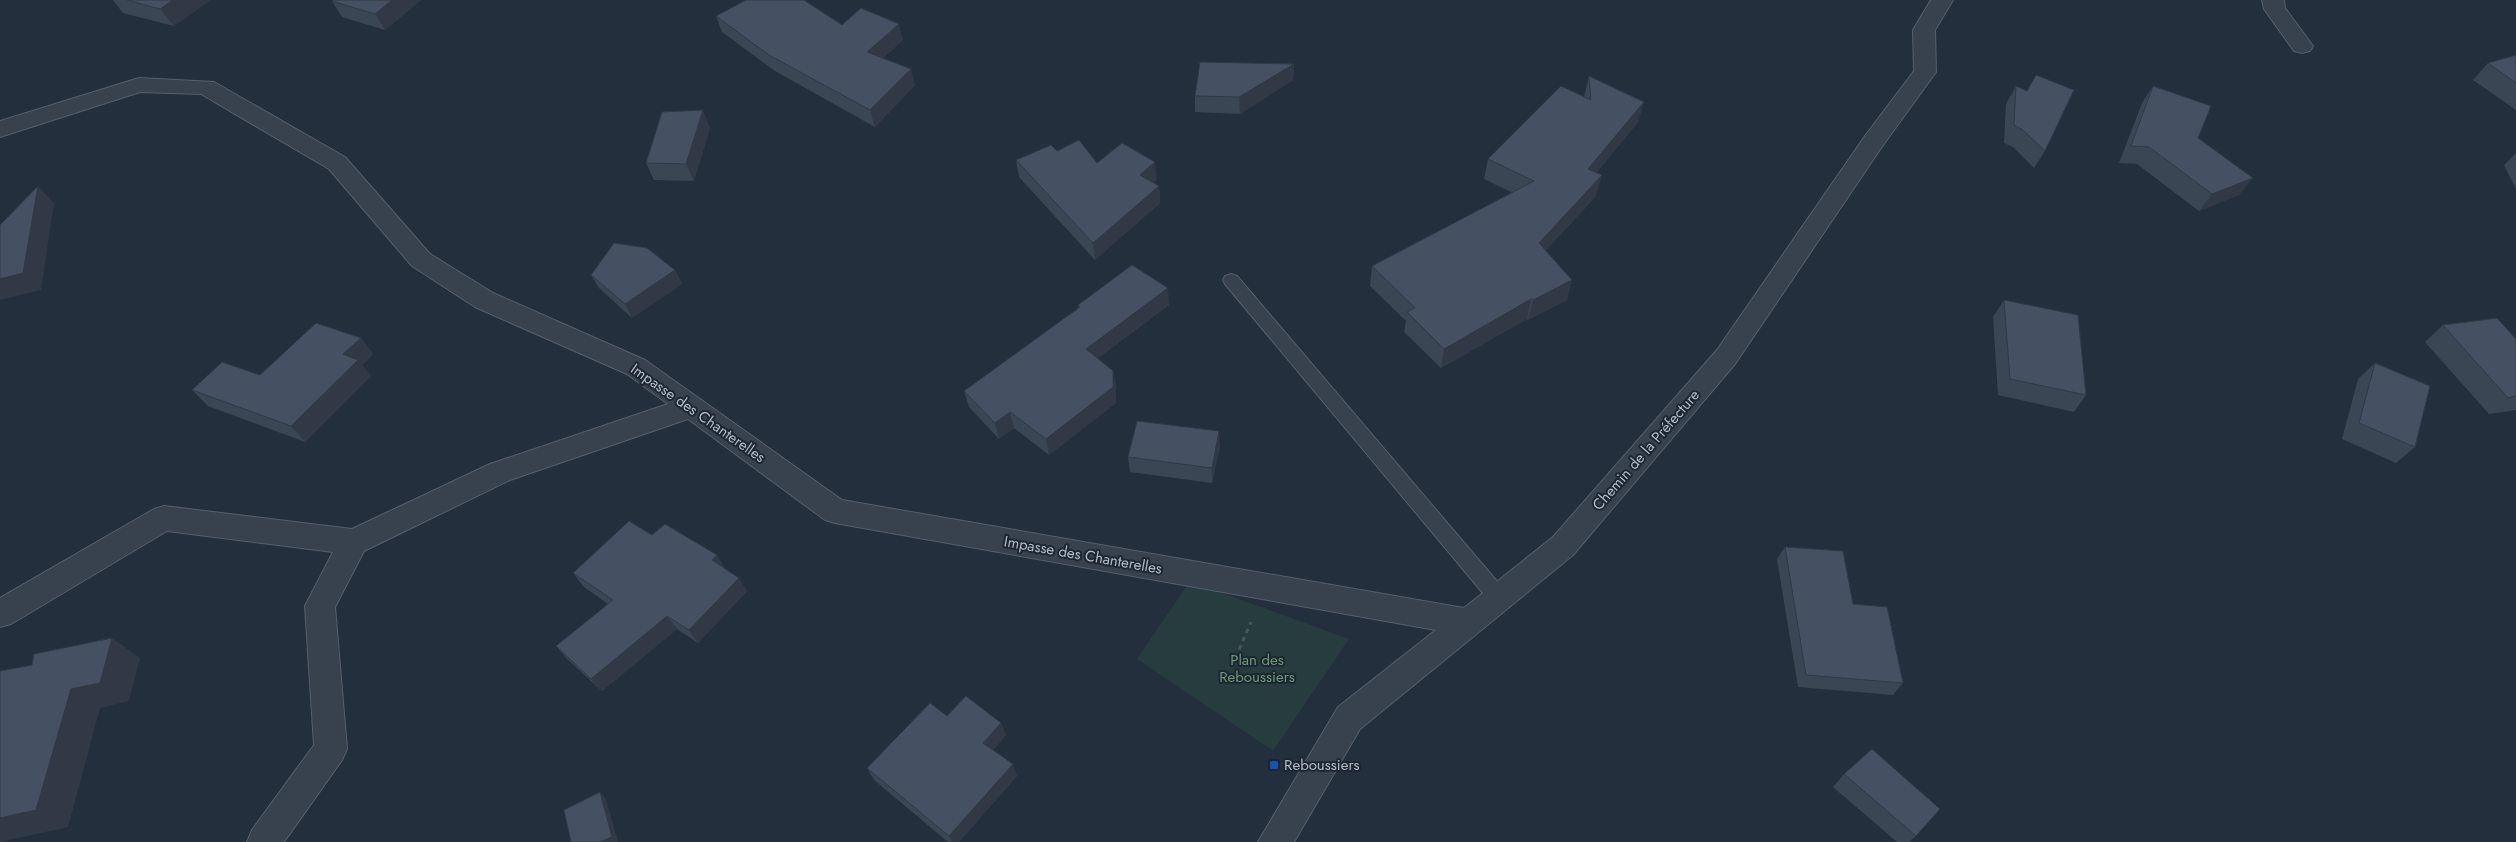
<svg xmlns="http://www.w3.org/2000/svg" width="2516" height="842" font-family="Jost,sans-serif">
  <rect width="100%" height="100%" fill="#242f3e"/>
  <path fill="#263c3f" d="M1190 581 1349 639 1273 751 1137 659Z"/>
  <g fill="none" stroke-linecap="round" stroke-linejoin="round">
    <g stroke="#565f6c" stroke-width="2">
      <path id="lane" d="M1231 274 1237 276 1506 592 1509 598 1506 604 1499 606 1492 604 1225 284 1223 280 1225 276Z"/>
    </g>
    <g stroke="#565f6c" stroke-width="2">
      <path id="street" d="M1931 0H1953L1935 30 1936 72 1881 148 1735 364 1573 555 1360 729 1294 842H1258L1338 707 1436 630 835 523 825 520 688 419 510 480 364 551 335 607 347 749 342 760 284 842H247L252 830 314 745 305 606 333 552 167 531 11 624 0 627V598L154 509 164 506 352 529 490 464 668 404 627 374 475 307 412 266 329 169 201 94 140 92 0 137V121L139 78 214 82 345 157 430 254 493 293 645 360 842 500 1464 608 1553 537 1717 350 1865 136 1914 71 1913 30Z
        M2262 0H2284L2285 8 2313 46 2310 51 2302 53 2294 51 2264 9Z"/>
    </g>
    <path stroke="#44595c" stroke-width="3" stroke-dasharray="4.5 4.5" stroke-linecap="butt" d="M1232 666 1251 622"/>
    <use href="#lane" fill="#38414e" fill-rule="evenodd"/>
    <use href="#street" fill="#38414e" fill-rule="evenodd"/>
  </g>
  <path fill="#3b4654" d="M113 0H210L174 26 123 13Z
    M333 0H421L385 30 342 17 332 1Z
    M716 16 842 25 903 40 883 58 915 85 875 127 775 71 722 32Z
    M2516 55V110L2473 80 2488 63Z
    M1294 64 1293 80 1240 114 1195 112V96Z
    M1589 76 1638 122 1596 173V196L1546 250 1567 300 1528 320 1527 319 1441 368 1404 332 1406 321 1370 286 1372 266 1513 193 1484 179 1488 159 1584 97Z
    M2016 86 2045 151 2034 168 2013 147 2004 143 2006 104Z
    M2153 86 2198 138 2239 195 2199 211 2137 164 2119 163 2142 103Z
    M710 128 694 181 654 180 646 163Z
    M1057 151 1157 180 1153 183 1159 186 1160 203 1095 260 1019 177 1016 160Z
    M2516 153V189L2504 165Z
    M675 270 682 284 632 318 599 288 591 275Z
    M2004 300 2086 395 2074 412 1998 395 1993 317Z
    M1078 305H1169L1098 358 1113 371 1116 387V403L1049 455 1014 428 999 439 969 407 964 391 1078 308Z
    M2443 325 2516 339V410L2489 414 2425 342Z
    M361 338 373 354 362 365 371 376 305 442 208 406 192 390 260 375Z
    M2375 363 2415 447 2396 463 2342 439 2358 379Z
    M1220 447 1212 483 1130 472 1128 457Z
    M652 535 717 555 725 569 747 591 698 643 677 629 602 691 567 659 556 646 608 604 584 587 573 573Z
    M1785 547 1853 604 1903 683 1893 695 1798 687 1777 559Z
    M947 716 1001 723 1006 735 993 750 1017 776 959 842H948L874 780 867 768Z
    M1844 774 1916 836 1909 842H1897L1833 787Z"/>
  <path fill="#303945" d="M173 0H210L174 26 160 9Z
    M392 0H421L385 30 375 14Z
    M899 24 903 40 872 68 867 52Z
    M1294 64 1293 80 1240 114 1239 97Z
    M911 69 915 85 875 127 870 110Z
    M1644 102 1638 122 1582 189 1588 169Z
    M703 110 710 128 694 181 686 164Z
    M1155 162 1157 180 1142 192 1140 175Z
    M1602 175 1596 196 1534 263 1539 243Z
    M2253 178 2239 195 2199 211 2212 194Z
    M38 186 54 203 41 290 0 300V279Z
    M1159 186 1160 203 1095 260 1093 243Z
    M675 270 682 284 632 318 625 304Z
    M1572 280 1567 300 1528 320 1533 300Z
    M1168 288 1169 305 1089 365 1086 349Z
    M1531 299 1527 319 1441 368 1444 349Z
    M361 338 373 354 362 365 371 376 305 442 291 426 343 354Z
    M1113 371 1116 387V403L1049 455 1046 439Z
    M1010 412 1014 428 999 439 995 423Z
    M1219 431 1220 447 1212 483V468Z
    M717 555 725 569 712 560Z
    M739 578 747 591 698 643 689 630Z
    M667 616 677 629 602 691 591 679Z
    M112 638 140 658 129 701 100 708 68 827 0 842V818L71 689Z
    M1001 723 1006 735 988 755 983 743Z
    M1013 764 1017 776 959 842H952L949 836Z
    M600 792 606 799 618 842H600Z"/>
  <path fill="#455162" stroke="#303945" d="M127 0H173L160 9Z
    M333 0H392L375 14 332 1Z
    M746 0H804L842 25 861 8 899 24 867 52 911 69 870 110 769 55 716 16Z
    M2516 55V83L2488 63Z
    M1200 62 1294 64 1239 97 1195 96Z
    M2036 75 2074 90 2045 151 2023 130 2014 125 2016 86 2027 91Z
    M1589 76 1644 102 1588 169 1602 175 1539 243 1572 280 1533 300 1531 299 1444 349 1407 312 1415 308 1372 266 1534 181 1488 159 1561 86 1591 100Z
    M2153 86 2211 106 2198 138 2253 178 2212 194 2149 147 2131 146Z
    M703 110 686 164 646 163 662 112Z
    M1079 140 1097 163 1122 143 1155 162 1140 175 1159 186 1093 243 1016 160 1051 145 1057 151Z
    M38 186 23 273 0 279V225Z
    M614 243 647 248 675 270 625 304 591 275Z
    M1132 265 1168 288 1086 349 1113 371V387L1046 439 1010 412 995 423 964 391 1080 307 1078 305Z
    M2004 300 2078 315 2086 395 2010 379Z
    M2497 318 2516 339V396L2508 398 2443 325Z
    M316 323 361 338 343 354 358 360 291 426 192 390 222 362 260 375Z
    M2375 363 2430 386 2415 447 2359 423Z
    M1137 421 1219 431 1212 468 1128 457Z
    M629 521 652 535 665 524 717 555 712 560 739 578 689 630 667 616 591 679 556 646 613 600 573 573Z
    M1785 547 1843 551 1853 604 1887 607 1903 683 1806 675Z
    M112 638 100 683 71 689 36 810 0 818V671L32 665 34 654Z
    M966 696 1001 723 983 743 1013 764 949 836 867 768 930 703 947 716Z
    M1872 749 1940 809 1916 836 1844 774Z
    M600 792 612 837 600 842H571L564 810Z"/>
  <rect fill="#1a4fb4" stroke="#1d2633" stroke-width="2" x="1269" y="760" width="10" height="10" rx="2.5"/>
  <g text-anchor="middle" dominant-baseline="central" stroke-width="4" stroke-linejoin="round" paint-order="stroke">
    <g font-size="15" fill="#b4bcc9" stroke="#1d2633">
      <text transform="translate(698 413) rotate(35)">Impasse des Chanterelles</text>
      <text transform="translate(1646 450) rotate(-49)">Chemin de la Préfecture</text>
      <text transform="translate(1083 555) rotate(10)">Impasse des Chanterelles</text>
    </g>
    <g font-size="15" fill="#6b9a76" stroke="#1d2633">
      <text x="1257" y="660">Plan des<tspan x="1257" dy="17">Reboussiers</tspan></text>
    </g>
    <g font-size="15" fill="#b4bcc9" stroke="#1d2633" text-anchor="start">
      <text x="1284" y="765">Reboussiers</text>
    </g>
  </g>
</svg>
